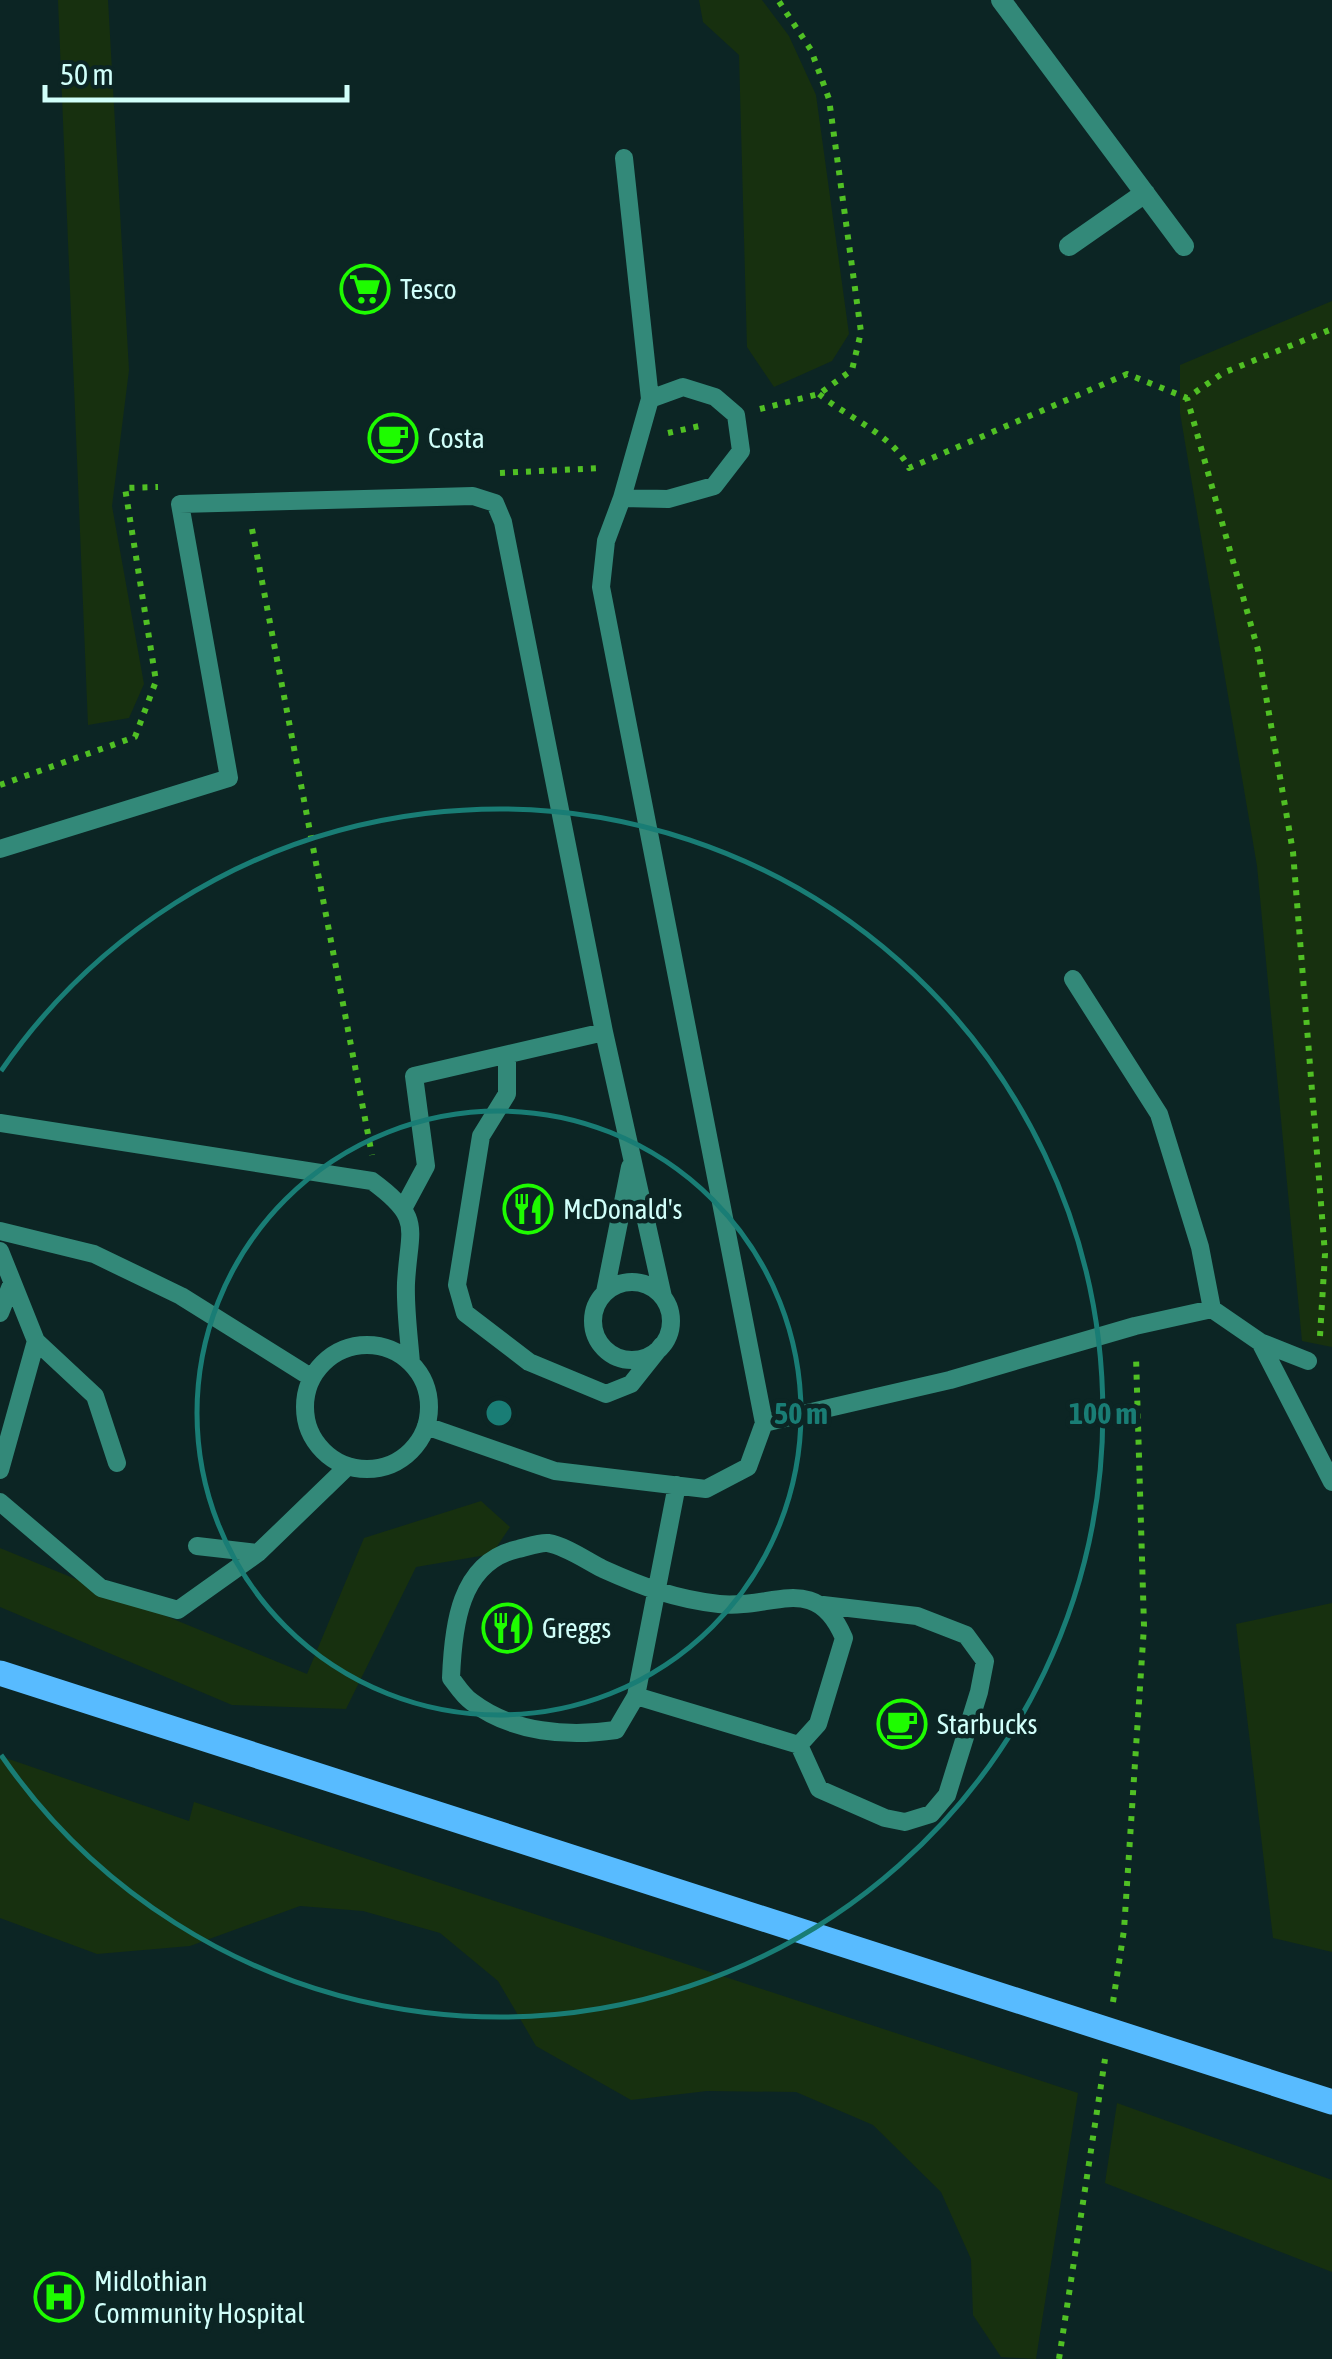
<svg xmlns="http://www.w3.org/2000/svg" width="1332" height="2359" font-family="'Asap Condensed',sans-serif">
  <rect width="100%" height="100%" fill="#0c2524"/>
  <path fill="#17300f" d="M58 0H108L129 370 112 506 144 684 129 718 88 725Z
    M699 0H762L789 36 816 95 849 334 832 361 774 387 747 347 739 55 703 22Z
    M1332 301V1347L1302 1341 1257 866 1180 413V365Z
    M481 1501 510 1527 492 1554 416 1567 346 1709 232 1705 0 1607V1548L307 1674 364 1538Z
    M1332 1603V1952L1273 1938 1236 1624Z
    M0 1756 189 1821 194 1802 1078 2093 1036 2359 1001 2357 973 2315 971 2259 941 2192 873 2125 796 2092 707 2091 631 2100 536 2046 498 1981 440 1933 363 1911 300 1906 190 1946 97 1954 0 1918Z
    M1117 2103 1332 2180V2272L1105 2183Z"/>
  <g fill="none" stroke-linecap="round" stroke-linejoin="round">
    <path stroke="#50c024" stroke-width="6" stroke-dasharray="5 8" stroke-linecap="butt" d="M819 394C848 418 892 434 909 468L1127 374 1187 398
      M760 409 819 394 852 370 861 332 829 99 811 50 778 0
      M668 433 704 425
      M500 473 602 468
      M252 529 372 1155
      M0 785 135 737 156 681 125 488 158 487
      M1320 1336 1325 1254 1293 852 1258 650 1187 398 1223 373 1332 329
      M1113 2002 1124 1930 1144 1626 1136 1356
      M1059 2359 1105 2059"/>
    <path stroke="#338979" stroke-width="18" d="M622 498 668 499 714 486 741 451 736 415 715 397 683 387 650 399
      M0 849 229 778 180 504 473 496 495 503 503 522 604 1032 414 1076 426 1166 404 1207
      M1073 979 1159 1114 1200 1247 1212 1309
      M604 1032 663 1297
      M507 1056V1094L481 1136 457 1285 465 1313 529 1362 606 1394 631 1384 662 1345
      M0 1123 372 1181C424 1219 409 1227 406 1283 405 1309 409 1337 411 1363
      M0 1231 94 1254 181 1296 312 1378
      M0 1251 36 1341 0 1470
      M593 1321a39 39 0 1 1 78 0a39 39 0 1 1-78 0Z
      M605 1292 630 1167
      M0 1313 12 1283
      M36 1341 95 1396 117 1463
      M1260 1342 1332 1482
      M305 1407a62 62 0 1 1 124 0a62 62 0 1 1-124 0Z
      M764 1423 950 1380 1135 1326 1212 1309 1260 1342 1308 1361
      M426 1426 555 1471 706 1489 748 1467 764 1423 601 587 606 541 622 498 650 399 624 158
      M0 1502 101 1588 178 1610 258 1553 348 1466
      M197 1546 258 1553
      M636 1696 799 1745 818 1724 844 1638C816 1571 772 1610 719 1604 675 1599 643 1587 603 1569 587 1561 566 1546 548 1543 540 1542 527 1547 518 1549 459 1562 453 1627 451 1678 457 1686 464 1697 472 1702 513 1733 568 1737 616 1730L636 1696 677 1485
      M799 1745 819 1789 885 1818 905 1822 931 1814 947 1795 979 1692 985 1661 966 1635 917 1616 823 1605"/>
    <path stroke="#338979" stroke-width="20" d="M1001 0 1184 246
      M1069 246 1145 193"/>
    <path stroke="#58bbff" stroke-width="25" d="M0 1673 1332 2102"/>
  </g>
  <g fill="none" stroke="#197d75" stroke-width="5">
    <circle cx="499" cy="1413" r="302"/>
    <path d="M1 1071A604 604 0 1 1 1 1755"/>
  </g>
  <defs>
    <g id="supermarket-ring" transform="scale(2.5)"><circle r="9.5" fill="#0c2524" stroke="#1efc00" stroke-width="1.5"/><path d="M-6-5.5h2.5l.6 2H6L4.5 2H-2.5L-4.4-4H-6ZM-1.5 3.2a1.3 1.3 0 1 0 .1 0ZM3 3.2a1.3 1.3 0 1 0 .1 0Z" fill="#1efc00"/></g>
    <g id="cafe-ring" transform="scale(2.5)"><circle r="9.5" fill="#0c2524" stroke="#1efc00" stroke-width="1.5"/><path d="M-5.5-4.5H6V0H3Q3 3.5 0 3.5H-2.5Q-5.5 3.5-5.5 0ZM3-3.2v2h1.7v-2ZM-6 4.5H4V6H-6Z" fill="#1efc00"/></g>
    <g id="restaurant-ring" transform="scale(2.5)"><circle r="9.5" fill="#0c2524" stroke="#1efc00" stroke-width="1.5"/><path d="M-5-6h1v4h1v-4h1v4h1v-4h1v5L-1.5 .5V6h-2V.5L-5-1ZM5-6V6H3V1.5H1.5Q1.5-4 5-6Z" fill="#1efc00"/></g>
    <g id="hospital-ring" transform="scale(2.5)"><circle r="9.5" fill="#0c2524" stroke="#1efc00" stroke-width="1.5"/><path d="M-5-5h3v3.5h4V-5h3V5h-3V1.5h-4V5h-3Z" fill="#1efc00"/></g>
  </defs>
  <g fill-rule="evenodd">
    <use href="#supermarket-ring" x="365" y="289"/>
    <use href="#cafe-ring" x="393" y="438"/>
    <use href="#restaurant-ring" x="528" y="1209"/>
    <use href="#restaurant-ring" x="507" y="1628"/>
    <use href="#cafe-ring" x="902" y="1724"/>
    <use href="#hospital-ring" x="59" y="2297"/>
  </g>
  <g text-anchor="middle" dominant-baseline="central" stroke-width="9" stroke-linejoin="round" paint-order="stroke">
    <g font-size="28" fill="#d1fffa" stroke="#0c2524" text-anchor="start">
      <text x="400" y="289">Tesco</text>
      <text x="428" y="438">Costa</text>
      <text x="563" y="1209">McDonald's</text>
      <text x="542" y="1628">Greggs</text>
      <text x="937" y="1724">Starbucks</text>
      <text x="94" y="2281">Midlothian<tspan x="94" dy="32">Community Hospital</tspan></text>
    </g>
  </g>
  <circle cx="499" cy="1413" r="15" fill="#197d75" stroke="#0c2524" stroke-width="5"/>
  <g font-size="30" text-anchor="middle" font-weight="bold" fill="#197d75" stroke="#0c2524" stroke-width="9" stroke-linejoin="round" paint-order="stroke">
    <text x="801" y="1424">50 m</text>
    <text x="1103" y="1424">100 m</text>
  </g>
  <path d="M45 85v15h302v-15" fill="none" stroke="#d1fffa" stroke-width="5"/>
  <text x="60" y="85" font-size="30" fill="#d1fffa" stroke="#0c2524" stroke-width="8" paint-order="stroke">50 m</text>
</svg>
